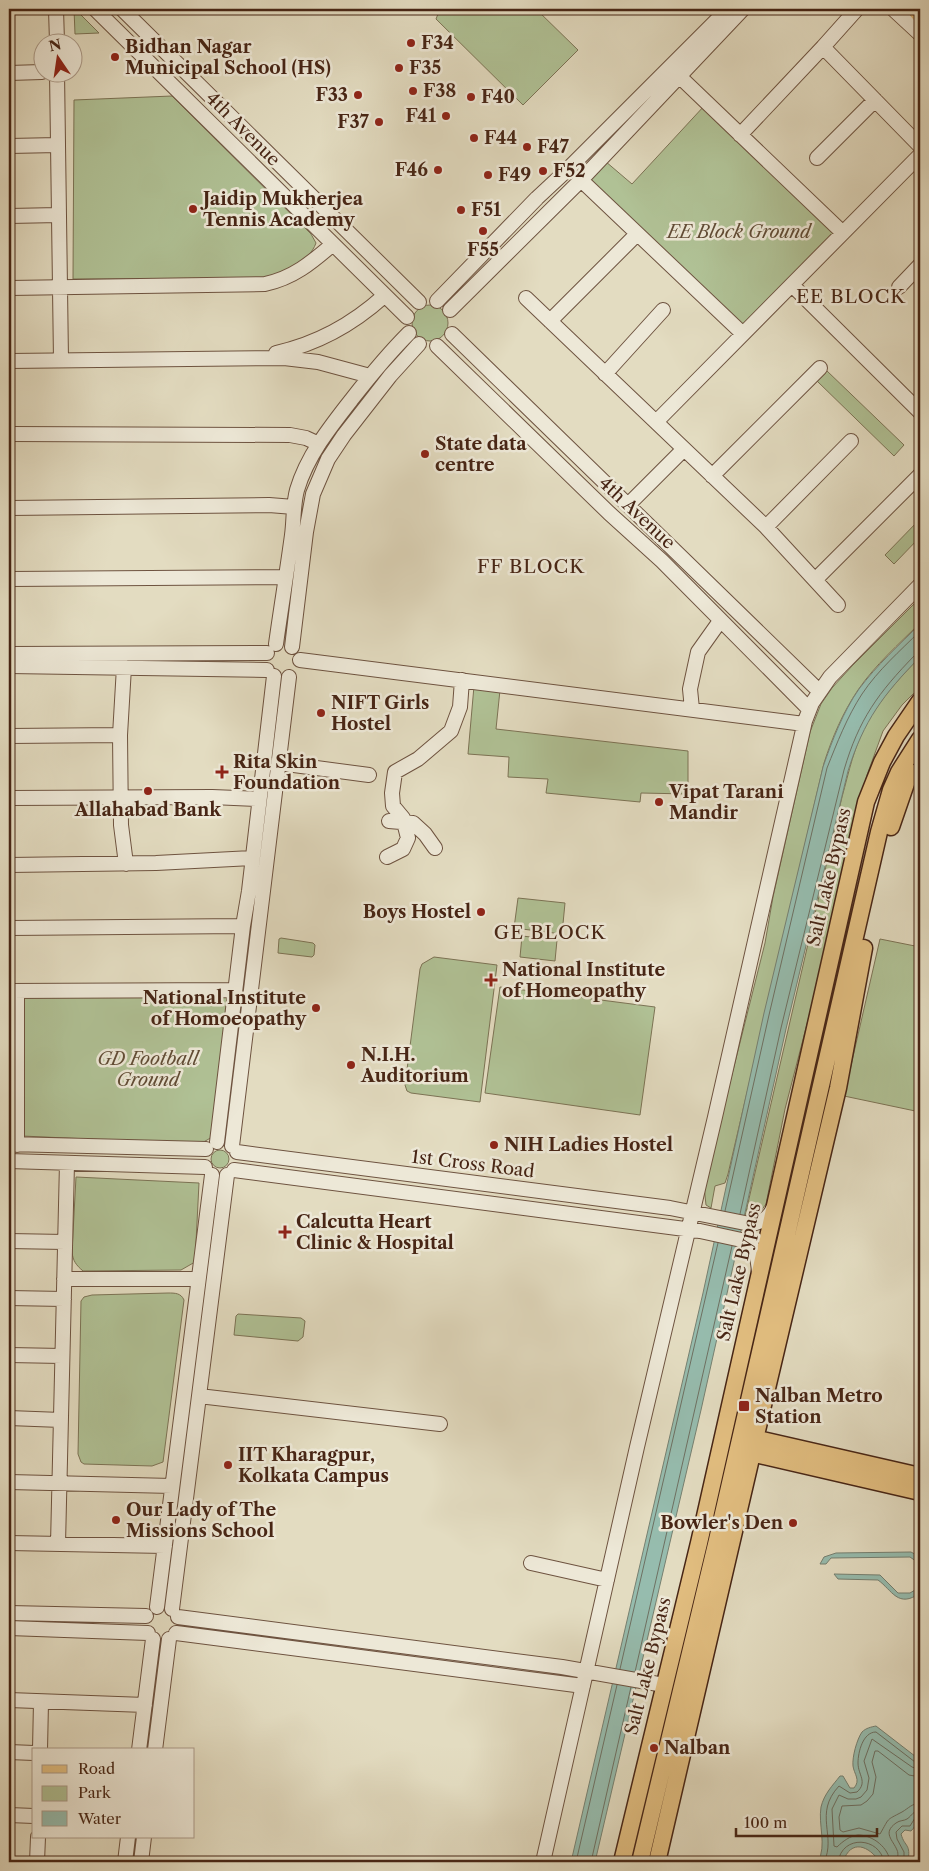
<svg xmlns="http://www.w3.org/2000/svg" width="929" height="1871" font-family="'Libre Caslon Text',serif">
  <rect width="100%" height="100%" fill="#e3dcc1"/>
  <filter id="stains"><feTurbulence type="fractalNoise" baseFrequency=".004" numOctaves="4"/><feColorMatrix values="0 0 0 0 .2 0 0 0 0 .09 0 0 0 0 .02 0 0 0 .5 -.17"/></filter>
  <radialGradient id="worn" r=".72"><stop offset=".6" stop-color="#630" stop-opacity="0"/><stop offset="1" stop-color="#630" stop-opacity=".3"/></radialGradient>
  <path fill="#b0c195" stroke="#7c7355" d="M74 9H75L99 33 75 34Z
    M440 9H536L578 50 523 105 436 19Z
    M172 96 311 234 316 243C309 263 284 270 266 278L73 279 74 100Z
    M705 105 839 233 742 329 586 180 605 161 632 184Z
    M412 323a18 18 0 1 1 36 0a18 18 0 1 1-36 0Z
    M826 370 904 445 894 456 816 380Z
    M920 519V537L894 564 885 555Z
    M920 598V623C899 644 875 665 858 690 843 712 832 738 824 763L728 1174 725 1183 715 1186 711 1208 706 1205 704 1186 765 943 773 897 810 732 821 704 832 688 852 666Z
    M920 657V687L902 705 883 731 867 775 842 872 814 997 785 1109 766 1204 758 1215 749 1219 745 1216 842 797C849 772 854 746 867 723 881 698 900 677 920 657Z
    M474 686 500 690 496 729 688 751V794L641 793 640 802 546 793 548 779 508 777 509 757 468 754Z
    M518 898 565 903 562 934 514 928Z
    M522 936 557 940 555 961 520 957Z
    M281 938 313 943 315 945 314 955 312 957 278 953 279 939Z
    M880 939 920 947V1112L844 1096Z
    M434 957 497 965 480 1102 411 1093 407 1091 405 1085 420 969 422 964Z
    M500 987 655 1007 640 1115 485 1093Z
    M24 996H230L214 1136 200 1144 22 1136Z
    M211 1159a9 9 0 1 1 18 0a9 9 0 1 1-18 0Z
    M76 1177 199 1183 195 1262 181 1270 83 1271C76 1265 73 1261 72 1252Z
    M168 1293C175 1293 181 1293 184 1300L163 1462 152 1466 84 1464 81 1462 78 1454 81 1301 84 1297 92 1295Z
    M238 1314 301 1318 305 1321 303 1337 298 1341 234 1335 236 1316Z"/>
  <path fill="#96bcae" stroke="#768071" d="M920 624V657C883 695 864 720 848 771L786 1029 701 1410 595 1862H571L703 1293 764 1013 823 767C832 741 843 712 859 689 877 665 899 645 920 624Z
    M911 1552 920 1557V1564L910 1557 831 1558 826 1564H820L824 1557 836 1553Z
    M834 1574 880 1575 898 1593H910L920 1587V1593C898 1609 892 1590 878 1580L838 1579Z
    M876 1726 920 1760C920 1780 926 1817 911 1831L905 1830 901 1834C905 1848 911 1843 908 1862H880C869 1846 851 1838 843 1862H818C827 1845 818 1825 821 1807 824 1794 833 1785 840 1776H843L850 1788H854C861 1780 854 1774 853 1766 852 1757 857 1739 862 1732 866 1728 871 1727 876 1726Z"/>
  <g fill="none" stroke-linecap="round" stroke-linejoin="round">
    <path stroke="#6e7062" stroke-width="1" d="M725 1211 769 1015 827 768C837 743 847 717 862 694 878 670 900 651 920 631
      M740 1214 781 1028 844 770C859 719 878 693 915 655L920 654
      M620 1669 718 1243
      M635 1672 732 1246
      M920 1777 909 1775 878 1751H875L872 1762 876 1777 873 1794 867 1801 861 1805 842 1806 839 1817 840 1830 843 1832 859 1828 880 1834C890 1817 885 1821 902 1812 909 1808 911 1804 920 1803
      M576 1862 617 1685
      M591 1862 631 1687
      M824 1862C837 1836 813 1814 839 1786L850 1793 857 1792C868 1782 858 1775 858 1763 858 1752 863 1732 876 1732L915 1762 920 1763
      M838 1862C842 1834 880 1837 884 1862
      M890 1862C889 1848 873 1835 858 1835 850 1836 843 1841 837 1847L834 1846 832 1809 839 1795 848 1799H856L861 1797 867 1790 869 1778 864 1761 872 1739 912 1767 920 1770
      M897 1862C897 1859 899 1854 897 1850 893 1840 882 1833 896 1823 900 1820 904 1821 907 1819 913 1815 912 1811 920 1811
      M904 1862V1852L897 1839 896 1832 902 1826H910L915 1818 920 1817"/>
    <g stroke="#6e5340" stroke-width="16">
      <path id="minor" d="M56 9 57 42
        M95 9 407 317
        M122 9 419 302
        M893 9 920 34
        M823 47 920 146
        M57 72 61 360
        M9 73 42 72
        M679 76 843 233
        M740 135 823 47 857 9
        M9 146 58 145
        M817 158 875 100
        M581 180 743 334
        M9 216 59 215
        M792 285 920 412
        M899 287 920 265
        M9 288 265 284C293 278 311 263 333 244
        M526 298 766 527 838 605
        M437 301 537 198 566 171 728 9
        M450 310 581 180 743 9
        M550 321 637 234
        M452 334 819 691
        M437 346 609 513 662 561 809 709
        M276 353C317 344 353 324 384 296
        M9 361 284 358 318 362 370 376
        M605 374 663 310
        M656 422 920 155
        M9 434 290 435 306 438 319 444
        M712 476 820 368
        M628 505 684 449
        M9 508 269 505 294 507
        M766 527 851 441
        M9 579 286 577
        M815 580 920 475
        M276 644C281 608 287 572 292 535 294 520 293 505 297 490 307 456 330 427 352 399 370 376 388 354 409 333
        M292 647 306 532 313 494 328 459 344 435 390 376 419 344
        M9 654 267 653
        M300 660 804 724
        M9 666 267 670
        M124 667 120 735 121 825 126 864
        M692 709 690 689 698 652 720 621
        M9 736 120 735
        M279 763 369 775
        M9 798 212 797 259 799
        M389 821 413 823 425 834 435 848
        M387 857 403 849 408 838 403 818 393 806 392 793 395 772 418 759 451 731 460 707 462 680
        M9 865 156 863 252 858
        M9 928 243 926
        M9 991 235 990
        M17 991V1145
        M217 1142 243 926 249 891 274 676
        M9 1144 206 1149
        M232 1146 289 677
        M237 1152 670 1208 750 1224C762 1223 769 1218 774 1207
        M9 1161 205 1167
        M234 1170 700 1231 746 1241C757 1248 758 1260 759 1273
        M9 1241 65 1242
        M64 1279H198
        M9 1298 64 1299
        M9 1355 62 1356
        M199 1396 440 1424
        M9 1418 61 1420
        M9 1482 172 1486
        M9 1543 165 1546
        M58 1544 67 1163
        M531 1563 607 1580
        M157 1607 212 1175
        M172 1609 227 1175
        M9 1613 146 1616
        M178 1617 562 1667 664 1685
        M9 1628 148 1633
        M176 1633 583 1686
        M9 1700 145 1705
        M40 1750 41 1702
        M139 1750 153 1639
        M155 1750 169 1639
        M9 1752 34 1753
        M9 1815 34 1816
        M37 1862 38 1837
        M125 1862 128 1837
        M141 1862 144 1837
        M543 1862 637 1447 715 1117 805 721 812 703 830 677 920 585"/>
    </g>
    <g stroke="#472515" stroke-width="19">
      <path id="major" d="M915 9 920 15
        M891 827 910 772
        M745 1436 920 1476
        M755 1439 838 1088 864 948
        M742 1451 920 1492
        M622 1862 699 1543 866 802 882 762 896 736 920 701
        M640 1862 717 1540 879 832 891 790 899 772 920 739
        M657 1862 752 1454"/>
    </g>
    <use href="#minor" stroke="#ede8d7" stroke-width="14"/>
    <use href="#major" stroke="#e2be80" stroke-width="16"/>
  </g>
  <g fill="#8f2418" stroke="#ede8d7" stroke-width="2">
    <circle cx="411" cy="43" r="5"/>
    <circle cx="115" cy="57" r="5"/>
    <circle cx="399" cy="68" r="5"/>
    <circle cx="413" cy="91" r="5"/>
    <circle cx="358" cy="95" r="5"/>
    <circle cx="471" cy="97" r="5"/>
    <circle cx="446" cy="116" r="5"/>
    <circle cx="379" cy="122" r="5"/>
    <circle cx="474" cy="138" r="5"/>
    <circle cx="527" cy="147" r="5"/>
    <circle cx="438" cy="170" r="5"/>
    <circle cx="543" cy="171" r="5"/>
    <circle cx="488" cy="175" r="5"/>
    <circle cx="193" cy="209" r="5"/>
    <circle cx="461" cy="210" r="5"/>
    <circle cx="483" cy="231" r="5"/>
    <circle cx="425" cy="454" r="5"/>
    <circle cx="321" cy="713" r="5"/>
    <path d="M219.5 764.5h5v5h5v5h-5v5h-5v-5h-5v-5h5z"/>
    <circle cx="148" cy="791" r="5"/>
    <circle cx="659" cy="802" r="5"/>
    <circle cx="481" cy="912" r="5"/>
    <path d="M488.5 972.5h5v5h5v5h-5v5h-5v-5h-5v-5h5z"/>
    <circle cx="316" cy="1008" r="5"/>
    <circle cx="351" cy="1065" r="5"/>
    <circle cx="494" cy="1145" r="5"/>
    <path d="M282.5 1224.5h5v5h5v5h-5v5h-5v-5h-5v-5h5z"/>
    <rect x="738" y="1400" width="12" height="12" rx="2.5"/>
    <circle cx="228" cy="1465" r="5"/>
    <circle cx="116" cy="1520" r="5"/>
    <circle cx="793" cy="1523" r="5"/>
    <circle cx="654" cy="1748" r="5"/>
  </g>
  <g text-anchor="middle" dominant-baseline="central" stroke-width="5" stroke-linejoin="round" paint-order="stroke">
    <g font-size="18" font-weight="bold" fill="#472515" stroke="#ede8d7" text-anchor="start">
      <text x="421" y="43">F34</text>
      <text x="125" y="47">Bidhan Nagar<tspan x="125" dy="21">Municipal School (HS)</tspan></text>
      <text x="409" y="68">F35</text>
      <text x="423" y="91">F38</text>
      <text x="348" y="95" text-anchor="end">F33</text>
      <text x="481" y="97">F40</text>
      <text x="436" y="116" text-anchor="end">F41</text>
      <text x="369" y="122" text-anchor="end">F37</text>
      <text x="484" y="138">F44</text>
      <text x="537" y="147">F47</text>
      <text x="428" y="170" text-anchor="end">F46</text>
      <text x="553" y="171">F52</text>
      <text x="498" y="175">F49</text>
      <text x="203" y="199">Jaidip Mukherjea<tspan x="203" dy="21">Tennis Academy</tspan></text>
      <text x="471" y="210">F51</text>
      <text x="483" y="250" text-anchor="middle">F55</text>
      <text x="435" y="444">State data<tspan x="435" dy="21">centre</tspan></text>
      <text x="331" y="703">NIFT Girls<tspan x="331" dy="21">Hostel</tspan></text>
      <text x="233" y="762">Rita Skin<tspan x="233" dy="21">Foundation</tspan></text>
      <text x="669" y="792">Vipat Tarani<tspan x="669" dy="21">Mandir</tspan></text>
      <text x="148" y="810" text-anchor="middle">Allahabad Bank</text>
      <text x="471" y="912" text-anchor="end">Boys Hostel</text>
      <text x="502" y="970">National Institute<tspan x="502" dy="21">of Homeopathy</tspan></text>
      <text x="306" y="998" text-anchor="end">National Institute<tspan x="306" dy="21">of Homoeopathy</tspan></text>
      <text x="361" y="1055">N.I.H.<tspan x="361" dy="21">Auditorium</tspan></text>
      <text x="504" y="1145">NIH Ladies Hostel</text>
      <text x="296" y="1222">Calcutta Heart<tspan x="296" dy="21">Clinic &amp; Hospital</tspan></text>
      <text x="755" y="1396">Nalban Metro<tspan x="755" dy="21">Station</tspan></text>
      <text x="238" y="1455">IIT Kharagpur,<tspan x="238" dy="21">Kolkata Campus</tspan></text>
      <text x="126" y="1510">Our Lady of The<tspan x="126" dy="21">Missions School</tspan></text>
      <text x="783" y="1523" text-anchor="end">Bowler's Den</text>
      <text x="664" y="1748">Nalban</text>
    </g>
    <g font-size="18" fill="#472515" stroke="#ede8d7">
      <text transform="translate(243 129) rotate(45)">4th Avenue</text>
      <text transform="translate(637 513) rotate(43)">4th Avenue</text>
      <text transform="translate(829 877) rotate(-77)">Salt Lake Bypass</text>
      <text transform="translate(473 1164) rotate(7)">1st Cross Road</text>
      <text transform="translate(739 1272) rotate(-77)">Salt Lake Bypass</text>
      <text transform="translate(648 1666) rotate(-76)">Salt Lake Bypass</text>
    </g>
    <g font-size="18" font-style="italic" fill="#614c35" stroke="#ede8d7">
      <text x="739" y="232">EE Block Ground</text>
      <text x="148" y="1059">GD Football<tspan x="148" dy="21">Ground</tspan></text>
    </g>
    <g font-size="19" letter-spacing="1" fill="#472515" stroke="#ede8d7">
      <text x="851" y="296">EE BLOCK</text>
      <text x="531" y="566">FF BLOCK</text>
      <text x="550" y="932">GE BLOCK</text>
    </g>
  </g>
  <rect width="929" height="1871" fill="none" stroke="#e3dcc1" stroke-width="30"/>
  <rect x="10" y="10" width="909" height="1851" fill="none" stroke="#472515" stroke-width="2.5"/>
  <rect x="15" y="15" width="899" height="1841" fill="none" stroke="#472515"/>
  <rect x="32" y="1748" width="162" height="90" fill="#ede8d7" stroke="#ab9a89"/>
  <rect x="42" y="1765" width="25" height="8" fill="#e2be80" stroke="#ab9a89"/>
  <text x="78" y="1774" font-size="15" fill="#472515">Road</text>
  <rect x="42" y="1786" width="25" height="15" fill="#b0c195" stroke="#ab9a89"/>
  <text x="78" y="1798" font-size="15" fill="#472515">Park</text>
  <rect x="42" y="1811" width="25" height="15" fill="#96bcae" stroke="#ab9a89"/>
  <text x="78" y="1824" font-size="15" fill="#472515">Water</text>
  <g transform="translate(58 58) rotate(347)"><circle r="24" fill="#ede8d7" stroke="#ab9a89"/>
  <path d="M0-4L9 19L0 12L-9 19Z" fill="#8f2418"/>
  <text y="-8" font-size="14" font-weight="bold" text-anchor="middle" fill="#472515">N</text>
  </g>
  <path d="M736 1828v8h141v-8" fill="none" stroke="#472515" stroke-width="2.5"/>
  <text x="744" y="1828" font-size="15" fill="#472515" stroke="#ede8d7" stroke-width="4" paint-order="stroke">100 m</text>
  <rect width="100%" height="100%" filter="url(#stains)"/>
  <rect width="100%" height="100%" fill="url(#worn)"/>
</svg>
